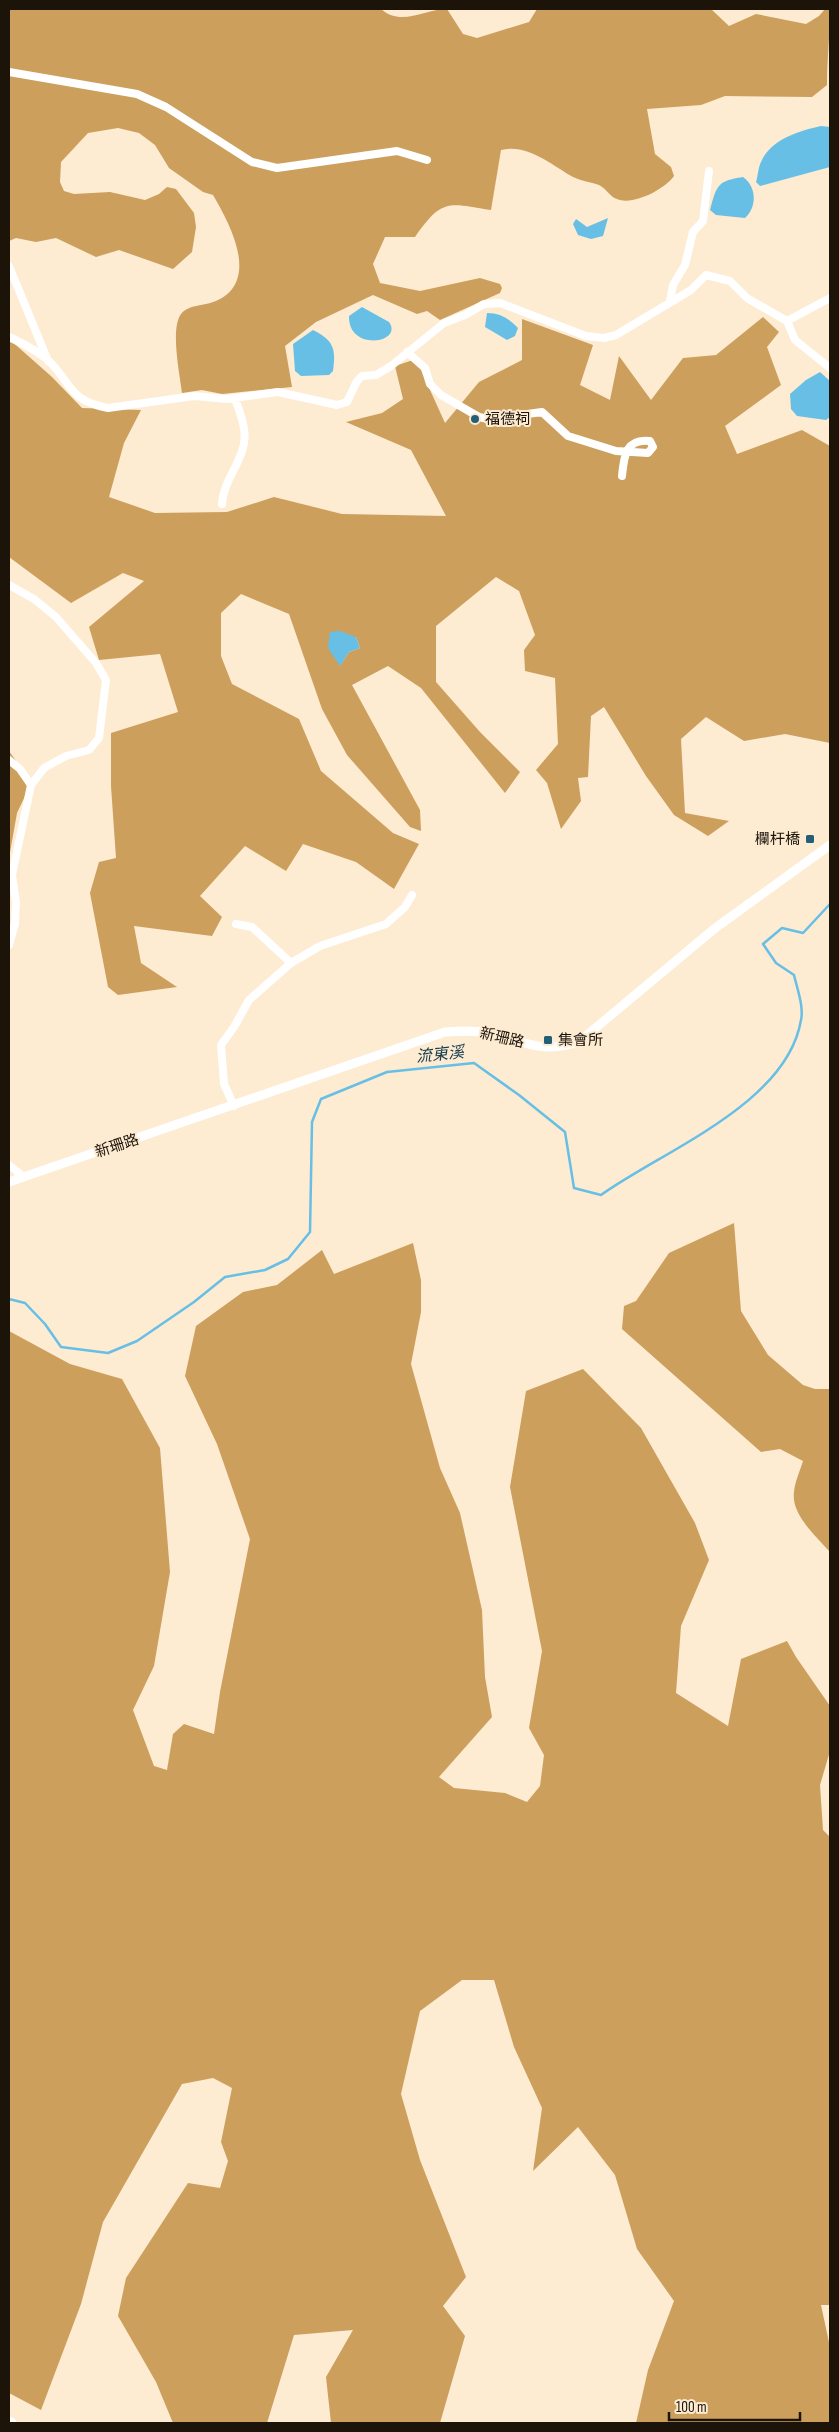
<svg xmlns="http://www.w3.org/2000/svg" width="839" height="2432" font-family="'Sofia Sans Condensed','Noto Sans TC',sans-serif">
  <rect width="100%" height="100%" fill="#fdebd2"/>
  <path fill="#cd9f5c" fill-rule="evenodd" d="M9 9H381C401 27 425 9 447 9L463 34 477 38 529 22 537 9H711L729 26 756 14 806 24 819 16 825 9H830C830 35 827 59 827 85L812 97 725 96 701 105 647 109 655 154 671 167 674 176C665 189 633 206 617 199 610 197 606 188 599 185 591 182 581 181 573 177 552 165 527 143 501 150L491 210C448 203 442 198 415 237H385L373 264 380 283 420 291 480 278 500 284 502 288 500 293 440 320 427 311 417 314 373 295 316 322 285 346 292 387 222 394 202 390 182 393C180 375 170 329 181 314 189 304 205 306 216 301 261 281 230 224 213 195L203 192 169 168 155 145 139 133 118 128 88 133 61 162 60 182 64 191 74 194 110 192 145 200 159 194 167 187 176 189 194 213 196 227 192 252 173 269 119 250 96 257 56 238 36 242 16 238 9 241Z
    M763 317 779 332 767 347 781 385 725 426 737 454 802 430 830 446V743L785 734 744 741 706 717 681 739 685 813 729 821 708 836 674 815 646 776 604 707 591 716 588 777 578 778 581 801 561 829 547 783 536 770 558 744 555 678 525 671 524 650 535 635 519 591 496 577 436 626V682L480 732 520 772 505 793 421 688 388 666 352 685 420 810 421 831 410 827 347 755 322 709 289 614 241 594 221 613V656L232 684 299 719 321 771 393 833 419 844 394 889 356 862 303 844 286 871 245 846 200 896 222 917 212 936 134 926 141 963 177 987 118 995 108 987 90 893 99 862 116 858 111 786V733L178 712 160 654 99 660 89 627 144 581 123 573 71 603 9 557V339L52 377 82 408 141 410 124 443 109 497 155 513 227 512 274 497 342 514 446 516 411 450 346 422 382 413 403 399 395 366 416 359 445 423 479 382 522 360V319L593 345 580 385 610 400 619 356 651 400 683 358 716 355ZM356 637 360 648 349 652 340 666Z
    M9 751 23 771 28 790 17 813 9 858Z
    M734 1223 741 1311 768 1355 803 1385 815 1389H830V1552C816 1536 791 1515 794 1492 795 1481 800 1471 803 1461L780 1449 761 1452 622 1329 624 1306 636 1301 669 1253Z
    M413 1243 421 1280V1312L411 1364 440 1468 460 1513 482 1610 485 1677 492 1717 439 1777 454 1788 505 1793 527 1802 540 1786 544 1755 529 1728 542 1651 510 1487 526 1391 583 1369 641 1428 695 1523 709 1560 681 1626 676 1693 728 1726 741 1659 787 1641 796 1657 830 1706V1751L820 1785 823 1830 830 1837V2305H821L830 2347V2423H636L648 2370 674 2301 637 2249 615 2175 578 2127 533 2171 542 2108 514 2047 494 1980H462L420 2011 401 2094 420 2160 466 2277 443 2306 465 2336 440 2423H331L326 2377 353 2330 294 2335 267 2423H173L156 2382 118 2316 126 2278 188 2183 220 2188 228 2161 221 2142 232 2088 213 2078 182 2084 103 2222 81 2304 41 2410 9 2393V1331L70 1364 122 1379 160 1448 170 1572 154 1666 133 1710 154 1766 167 1770 173 1734 184 1724 214 1734 220 1692 250 1539 217 1444 185 1376 196 1326 243 1292 277 1285 322 1250 334 1274Z"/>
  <path fill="#67bfe6" d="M821 126 830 127V167L760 186 756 182C758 176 758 168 761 162 771 139 799 131 821 126Z
    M743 177C757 187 757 207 745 218L716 215 710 210C717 185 717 181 743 177Z
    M608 218 603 236 591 239 578 235 573 224 576 219 587 227Z
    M362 307 389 322C404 343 348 352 349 316Z
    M487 313C501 313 509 319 518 328L515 336 507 340 485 327Z
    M313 330C334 341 336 348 333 371L329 375 301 376 295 371 293 344Z
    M820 372 830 381V417L826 420 797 416 791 409 790 394 806 380Z
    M340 631 356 637 360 648 349 652 340 666 328 648 330 632Z"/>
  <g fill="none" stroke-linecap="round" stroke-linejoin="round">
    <path stroke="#67bfe6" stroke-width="2.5" d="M9 1299 25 1303 45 1324 61 1347 108 1353 137 1341 194 1302 225 1277 265 1270 288 1259 310 1232 312 1122 321 1099 387 1072 474 1063 519 1095 565 1132 574 1188 601 1195C664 1150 787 1104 801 1020 804 1007 797 988 794 975L776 963 763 944 782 928 803 933 830 904"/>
    <path stroke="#fff" stroke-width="8" d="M9 72 137 94 166 107 252 162 277 168 397 151 427 160
      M9 266 48 361
      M670 301 673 285 685 265 693 232 703 221 709 171
      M787 321 830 298
      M9 337C22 343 38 351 49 361 72 384 69 401 108 408L194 396 227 399 278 392 337 405 347 402 357 381 362 376 376 375 391 366 444 323 465 315 484 304 500 303 586 336 604 338 616 335 691 290 706 275 730 281 747 298 787 321 795 340 830 368
      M407 352 425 368 430 384 441 395 479 417 505 423 520 415 542 412 568 436 616 451 648 453 653 447 650 441C625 438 624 457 622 476
      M222 504C223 478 249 456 244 429 243 419 238 408 235 398
      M9 585 34 599 56 617 96 663 106 680 99 738 89 750 66 756 44 768 31 785 12 875 16 902 15 924 9 945
      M9 760 20 769 31 785
      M236 924 252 927 291 963
      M234 1106 224 1084 221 1045 234 1027 249 1000 291 963 320 946 386 924 405 907 412 895
      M9 1165 24 1177"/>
    <path stroke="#fff" stroke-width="9" d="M9 1182 445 1032C460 1031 474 1030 488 1033 524 1041 543 1055 580 1041L714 929 830 845"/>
    <path stroke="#fff" stroke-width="11" d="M9 2422 11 2423"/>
  </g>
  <g fill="#245f77" stroke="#fdebd2" stroke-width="2">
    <circle cx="475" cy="419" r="5"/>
    <rect x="805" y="834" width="10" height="10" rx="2.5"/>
    <rect x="543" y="1035" width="10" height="10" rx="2.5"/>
  </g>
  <g text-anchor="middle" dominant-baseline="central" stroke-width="4" stroke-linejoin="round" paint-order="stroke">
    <g font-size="15" fill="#1c1409" stroke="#fdebd2" text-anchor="start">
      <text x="485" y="419">福德祠</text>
      <text x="800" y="839" text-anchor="end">欄杆橋</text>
      <text x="558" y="1040">集會所</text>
    </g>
    <g font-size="15" fill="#1c1409" stroke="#fdebd2">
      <text transform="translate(502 1038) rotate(13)">新珊路</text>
      <text transform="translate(117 1146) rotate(-18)">新珊路</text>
    </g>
    <g font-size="16" font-style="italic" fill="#143c4c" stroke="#fdebd2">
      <text transform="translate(440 1055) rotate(-6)">流東溪</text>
    </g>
  </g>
  <rect width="839" height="2432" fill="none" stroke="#1c1409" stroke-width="20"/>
  <path d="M669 2412v8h131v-8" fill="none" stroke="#1c1409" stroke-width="2.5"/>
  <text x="676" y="2412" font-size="15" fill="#1c1409" stroke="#fdebd2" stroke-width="4" paint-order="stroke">100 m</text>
</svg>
